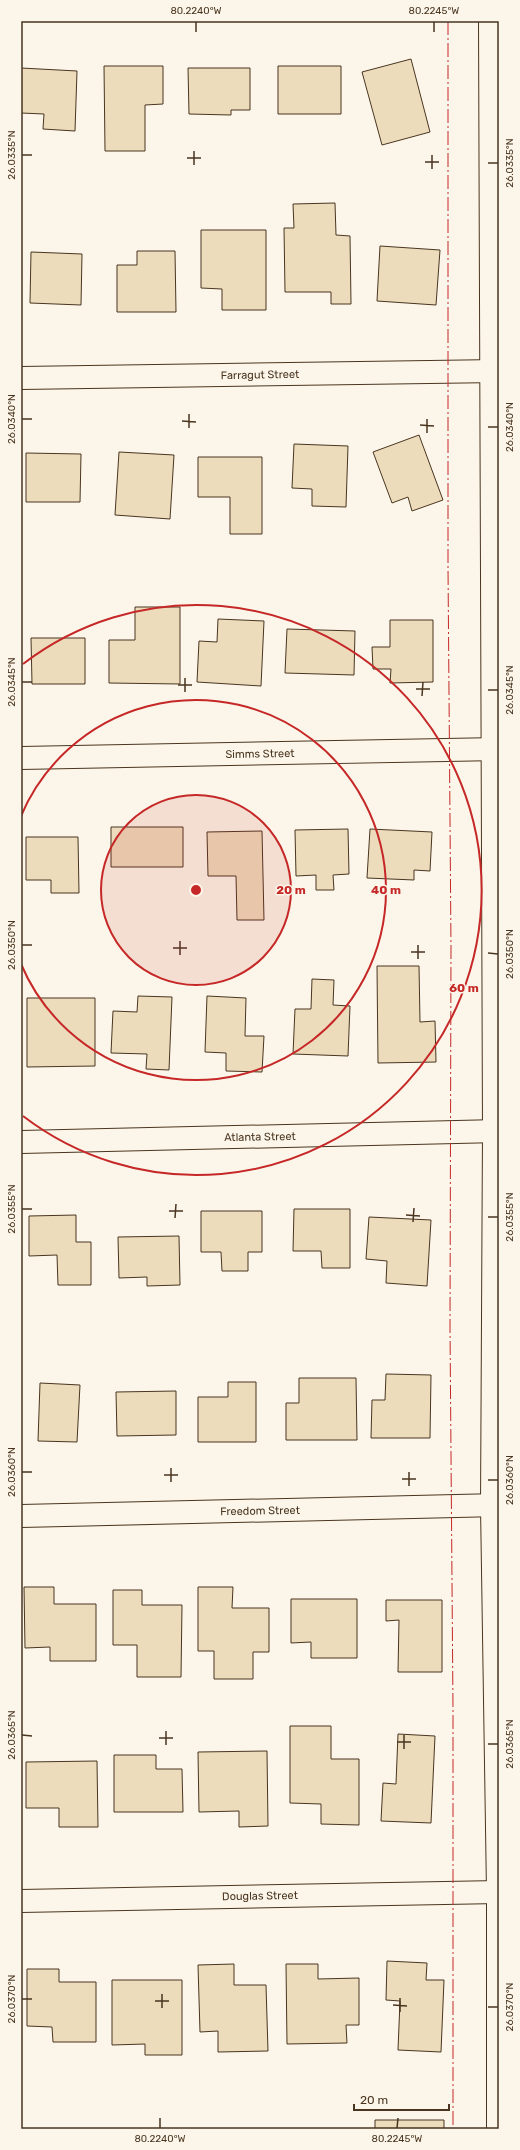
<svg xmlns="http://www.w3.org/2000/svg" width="520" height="2150" font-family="Rubik,sans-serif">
  <rect width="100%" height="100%" fill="#fbf6e9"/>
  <path fill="#ecdcbc" stroke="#4a3520" d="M411 59 430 132 382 145 362 72Z
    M104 66H163V104L145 105V151H105Z
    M278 66H341V114H278Z
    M21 68 77 71 75 131 43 129 44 114 21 113Z
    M188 68H250V110H231V115L189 114Z
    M335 203 336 235 350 236 351 304H331V292H285L284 228H294L293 204Z
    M201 230H266V310H222V289L201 288Z
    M380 246 440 250 436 305 377 301Z
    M137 251H175L176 312H117V265H137Z
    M31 252 82 254 81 305 30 303Z
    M419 435 443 500 412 511 408 497 392 503 373 452Z
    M294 444 348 446 346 507 312 506V489L292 488Z
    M119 452 174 455 170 519 115 515Z
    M26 453 81 454 80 502H26Z
    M198 457H262V534H230V497H198Z
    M135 607H180V684L109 683V640H135Z
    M218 619 264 621 261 686 197 682 199 641 217 642Z
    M390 620H433V682L390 683 391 669H373L372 647H390Z
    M287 629 355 631 354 675 285 673Z
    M31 638H85V684H32Z
    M111 827H183V867H111Z
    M348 829 349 874 333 875 334 890H316V875L296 876 295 830Z
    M370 829 432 832 430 871 414 870V880L367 878Z
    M262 831 264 920H237L236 876H208L207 832Z
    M26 837H78L79 893H51V880H26Z
    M377 966H419L420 1022 435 1021 436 1062 378 1063Z
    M312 979 334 980 333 1005 350 1006 348 1056 293 1054 295 1009H311Z
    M138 996 172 997 169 1070 146 1069 147 1054 111 1053 113 1011 137 1012Z
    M207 996 246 998 245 1036H264L262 1072 226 1071V1053L205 1052Z
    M27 998H95V1066L27 1067Z
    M294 1209H350V1268H322L321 1251H293Z
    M201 1211H262V1252H248V1271H222L221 1252H201Z
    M76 1215V1242H91V1285H58L57 1255 29 1256V1216Z
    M369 1217 431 1220 427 1286 386 1283 387 1261 366 1259Z
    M179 1236 180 1285 147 1286V1277L119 1278 118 1237Z
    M386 1374 431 1375 430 1438H371L372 1400H385Z
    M299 1378H356L357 1440H286V1403H299Z
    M228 1382H256V1442H198V1397H228Z
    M40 1383 80 1385 77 1442 38 1441Z
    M176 1391V1435L117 1436 116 1392Z
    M24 1587H54V1604H96V1661H50V1647L25 1648Z
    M198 1587H233L232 1608H269V1652H253V1679H214V1651H198Z
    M113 1590H142V1605H182L181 1677H137V1645H113Z
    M291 1599H357V1658H311V1642L291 1643Z
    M386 1600H442V1672H398L399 1620 386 1621Z
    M290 1726H331V1759H359V1825L321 1824V1804L290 1803Z
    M398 1734 435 1736 431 1823 381 1821 383 1783 396 1784Z
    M267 1751 268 1826 239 1827V1811L199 1812 198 1752Z
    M114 1755H156V1769H182L183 1812H114Z
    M97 1761 98 1827H59V1808H26V1762Z
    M387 1961 427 1963 426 1980H444L441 2052 398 2050 400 2001 386 2000Z
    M234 1964V1985H266L268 2051 218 2052V2031L200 2032 198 1965Z
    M286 1964H318V1979L359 1978V2025H346L347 2043 287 2044Z
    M27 1969H59V1982H96V2042H53L52 2027 27 2026Z
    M112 1980H182V2055H145V2044L112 2045Z
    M375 2120H444V2129H375Z"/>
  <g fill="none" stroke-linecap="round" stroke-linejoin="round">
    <g stroke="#4a3520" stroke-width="24">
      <path id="street" d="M21 378 499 371
        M21 758 499 749
        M21 1142 499 1131
        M21 1516 499 1505
        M21 1901 499 1892"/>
    </g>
    <g stroke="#4a3520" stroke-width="24">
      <path id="secondary" d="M490 21 494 1131 492 1506 498 1892V2129"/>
    </g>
    <use href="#street" stroke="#fbf6e9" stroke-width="22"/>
    <use href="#secondary" stroke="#fbf6e9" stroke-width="22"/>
    <path stroke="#c62828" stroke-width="1" stroke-dasharray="14 3 2 3" stroke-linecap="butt" d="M448 21V566L451 947 450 1326 453 1709V2129"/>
  </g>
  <path fill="none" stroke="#4a3520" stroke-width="1.5" d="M196 32V22M434 32V22M22 155H32M187 158H201M425 162H439M488 163H498M194 165V151M432 169V155M22 419H32M182 421 196 422M420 425 434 426M488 427H498M189 428V414M427 433V419M22 682H32M178 685H192M416 689H430M488 690H498M185 692V678M422 696 423 682M22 945H32M173 948H187M411 952H425M488 953 498 954M180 955V941M418 959V945M22 1209H32M169 1211H183M406 1215 420 1216M488 1217H498M175 1218 176 1204M413 1222 414 1208M22 1472H32M164 1475H178M402 1479H416M488 1480H498M171 1482V1468M409 1486V1472M22 1735 32 1736M159 1738H173M397 1742H411M488 1744H498M166 1745V1731M404 1749V1735M22 1999H32M155 2001H169M393 2005 407 2006M488 2007H498M162 2008V1994M400 2012V1998M160 2128V2118M397 2128 398 2118"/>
  <circle cx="196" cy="890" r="95" fill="#c62828" fill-opacity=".12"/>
  <g fill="none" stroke="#c62828" stroke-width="2">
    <circle cx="196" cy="890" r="95"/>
    <path d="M21 816A190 190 0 1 1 21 964"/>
    <path d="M23 664A285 285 0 1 1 23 1116"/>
  </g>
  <g text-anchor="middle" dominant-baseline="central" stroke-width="3" stroke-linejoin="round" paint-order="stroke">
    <g font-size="11" fill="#4a3520" stroke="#fbf6e9">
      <text transform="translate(260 375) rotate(-1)">Farragut Street</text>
      <text transform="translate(260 754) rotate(-1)">Simms Street</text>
      <text transform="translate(260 1137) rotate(-1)">Atlanta Street</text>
      <text transform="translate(260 1511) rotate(-1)">Freedom Street</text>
      <text transform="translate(260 1896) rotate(-1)">Douglas Street</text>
    </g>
  </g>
  <circle cx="196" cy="890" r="6" fill="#c62828" stroke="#fbf6e9" stroke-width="2"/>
  <g font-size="12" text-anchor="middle" font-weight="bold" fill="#c62828" stroke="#fbf6e9" stroke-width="3" stroke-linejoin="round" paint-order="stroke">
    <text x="291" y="894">20 m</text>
    <text x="386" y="894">40 m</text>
    <text x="464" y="992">60 m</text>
  </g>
  <rect width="520" height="2150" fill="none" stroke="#fbf6e9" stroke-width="44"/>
  <path d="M354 2104v6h95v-6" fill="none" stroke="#4a3520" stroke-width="2"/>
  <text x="360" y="2104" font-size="12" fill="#4a3520" stroke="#fbf6e9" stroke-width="3" paint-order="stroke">20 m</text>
  <rect x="22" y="22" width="476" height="2106" fill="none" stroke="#4a3520" stroke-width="1.5"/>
  <g font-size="10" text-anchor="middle" fill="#4a3520">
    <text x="196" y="14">80.2240°W</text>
    <text x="434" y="14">80.2245°W</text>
    <text transform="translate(11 155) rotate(-90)" y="4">26.0335°N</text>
    <text transform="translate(509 163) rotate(-90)" y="4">26.0335°N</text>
    <text transform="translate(11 419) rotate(-90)" y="4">26.0340°N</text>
    <text transform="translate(509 427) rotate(-90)" y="4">26.0340°N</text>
    <text transform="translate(11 682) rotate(-90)" y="4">26.0345°N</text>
    <text transform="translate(509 690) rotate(-90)" y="4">26.0345°N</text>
    <text transform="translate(11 945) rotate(-90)" y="4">26.0350°N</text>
    <text transform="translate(509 954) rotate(-90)" y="4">26.0350°N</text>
    <text transform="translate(11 1209) rotate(-90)" y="4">26.0355°N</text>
    <text transform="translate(509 1217) rotate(-90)" y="4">26.0355°N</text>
    <text transform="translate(11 1472) rotate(-90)" y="4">26.0360°N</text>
    <text transform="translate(509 1480) rotate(-90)" y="4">26.0360°N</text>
    <text transform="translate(11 1735) rotate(-90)" y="4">26.0365°N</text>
    <text transform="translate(509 1744) rotate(-90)" y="4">26.0365°N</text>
    <text transform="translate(11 1999) rotate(-90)" y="4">26.0370°N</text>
    <text transform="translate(509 2007) rotate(-90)" y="4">26.0370°N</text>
    <text x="160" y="2142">80.2240°W</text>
    <text x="397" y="2142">80.2245°W</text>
  </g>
</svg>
